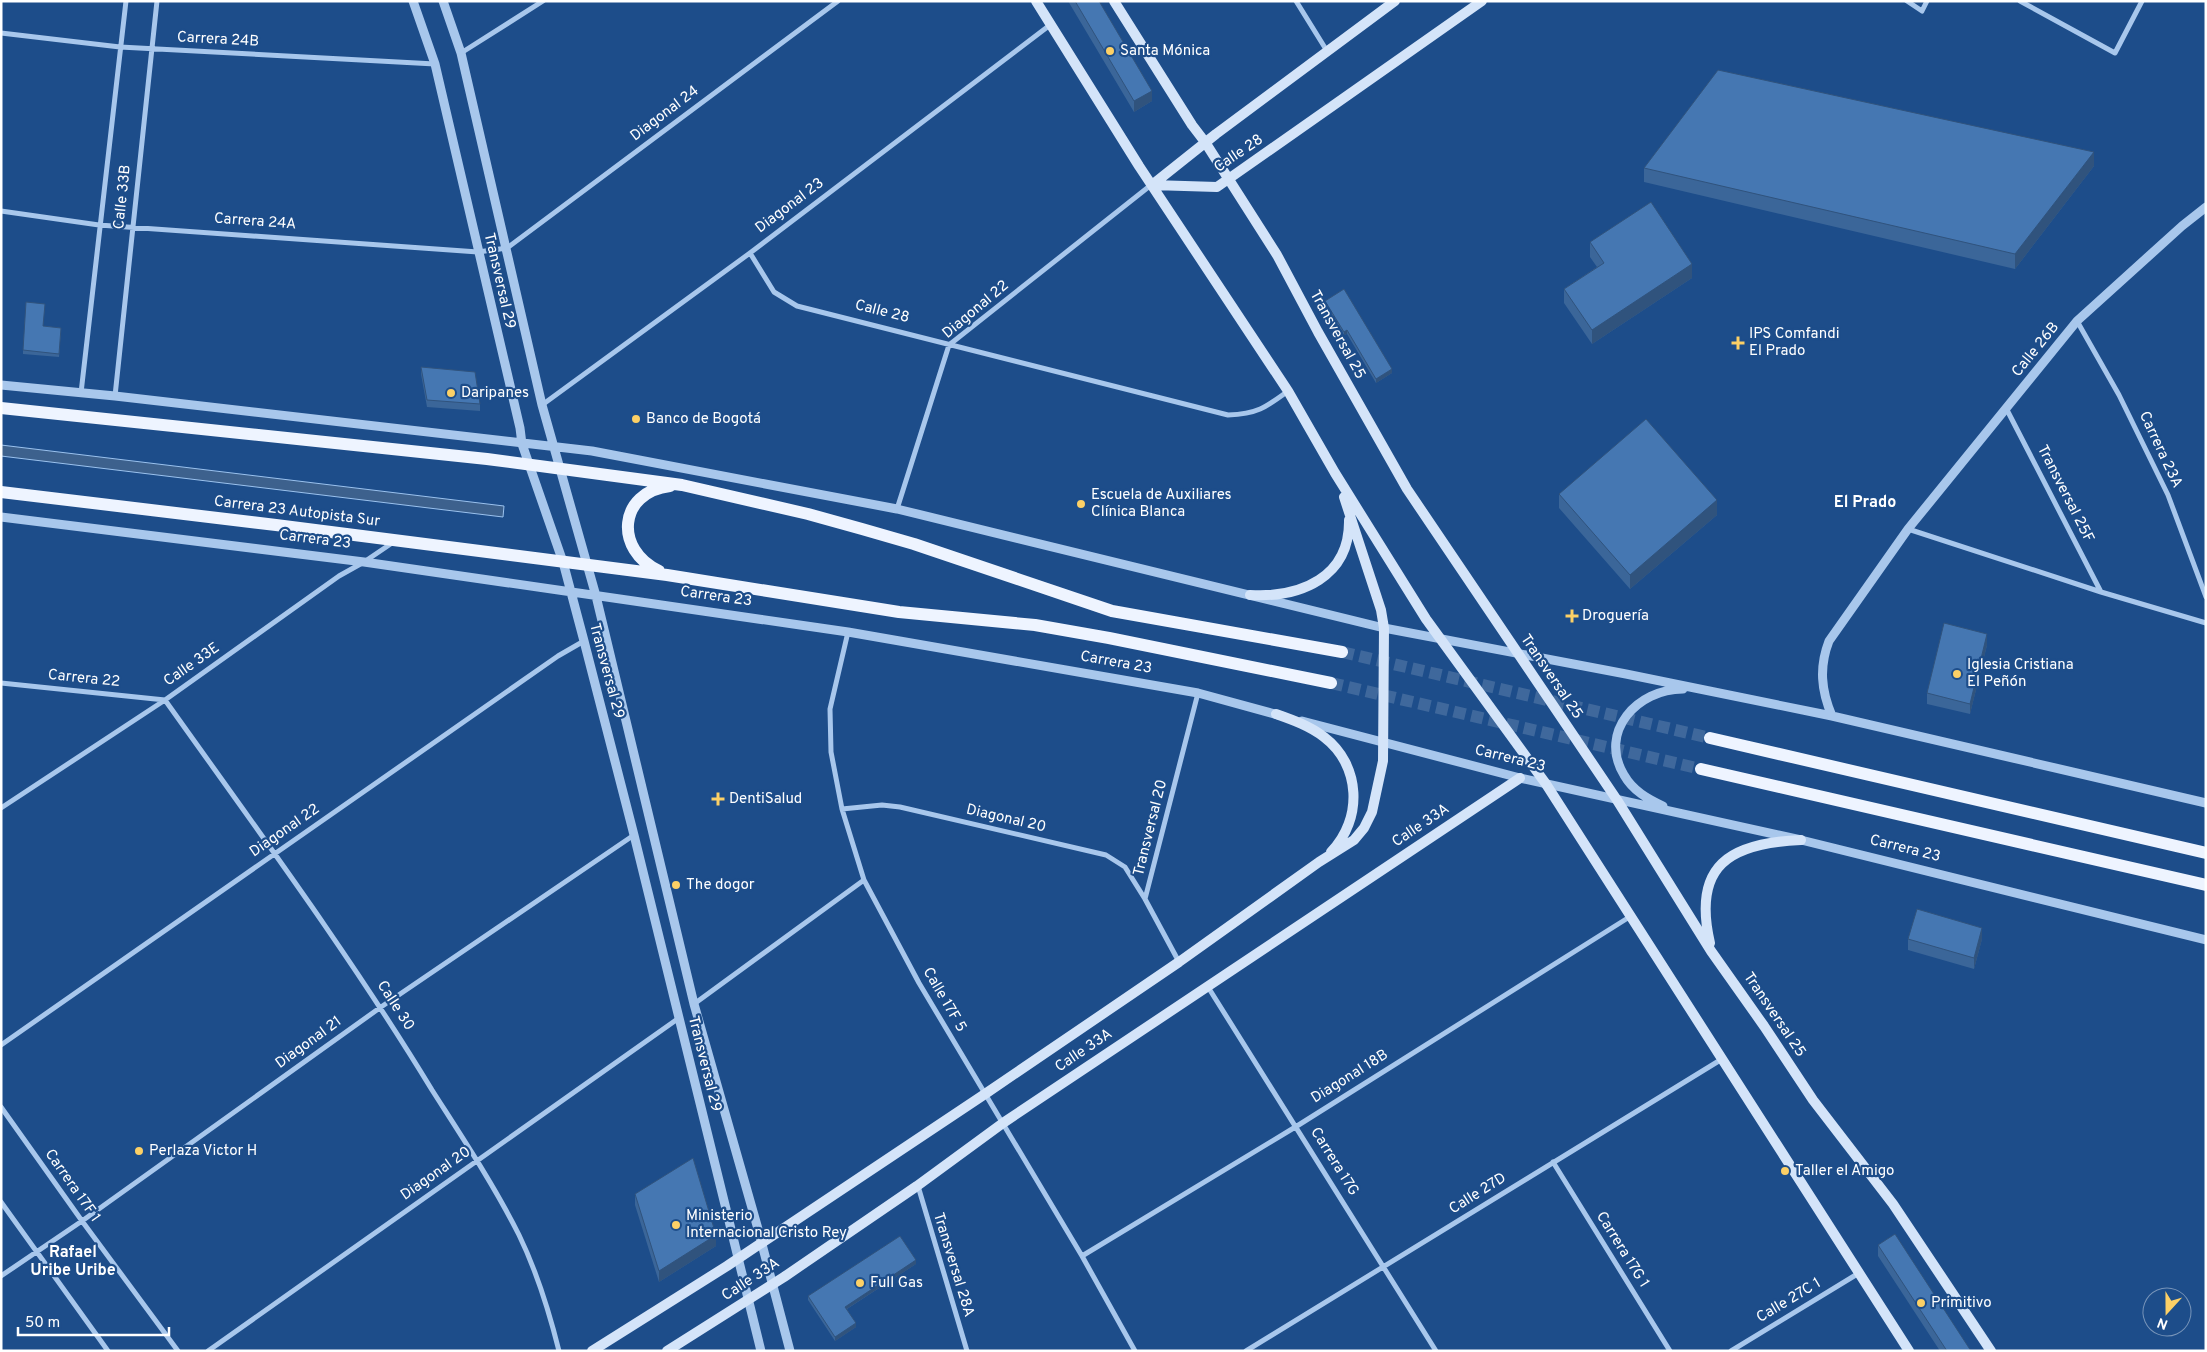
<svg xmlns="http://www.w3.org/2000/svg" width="2207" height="1352" font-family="Overpass,sans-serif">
  <rect width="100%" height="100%" fill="#1d4d8a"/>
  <path fill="#3d618d" stroke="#9bc2ee" d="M1 445 504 506 503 517 1 456Z"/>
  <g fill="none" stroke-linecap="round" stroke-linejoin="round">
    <path stroke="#3f689c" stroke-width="12" stroke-dasharray="12 6" stroke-linecap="butt" d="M1342 652 1710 738
      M1331 683 1701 769"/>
    <path stroke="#a8c7ec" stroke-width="5" d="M1296 1 1327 51
      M1907 1 1922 11 1927 1
      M2020 1 2115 53 2142 1
      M1 33 120 47 435 64
      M461 53 543 1
      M1 211 99 225 478 252 507 248 838 1
      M750 253 774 292 797 306 1228 415C1257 414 1265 408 1288 391
      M2077 321 2119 395 2168 495 2206 597
      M81 393 126 1
      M115 396 157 1
      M542 405 750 253 1050 25
      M2006 408 2101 592
      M897 509 949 345 1151 185
      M1908 529 2101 592 2206 623
      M848 632 830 709 831 752 842 809 864 880 919 983 1082 1256 1135 1351
      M1 683 165 700C256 828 350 955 432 1090 462 1137 494 1185 519 1235 537 1272 549 1311 559 1351
      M1 808 165 700 339 576 364 562 392 543
      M842 809 882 805 900 807 1106 855 1125 867 1145 899
      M1179 962 1145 899 1198 693
      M1208 987 1436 1351
      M694 1004 864 880
      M1 1045 558 656 584 641
      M1 1107 82 1221 178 1351
      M1553 1162 1670 1351
      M918 1186 967 1351
      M1 1202 108 1351
      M1082 1256 1297 1126 1631 916
      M1 1276 82 1221 381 1007 634 835
      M208 1351 679 1018
      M1246 1351 1722 1059
      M1731 1351 1859 1273"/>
    <path stroke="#a8c7ec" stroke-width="9" d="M413 1 435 64 520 428 522 444 563 562 584 641 634 835 761 1351
      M443 1 461 53 542 405 596 596 694 1004 758 1229 790 1351
      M1 385 115 396 592 451 897 509 1384 628 1626 674 1832 716 2206 803
      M1 517 364 562 848 632 1198 693 1282 716
      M1832 716C1821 690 1819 667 1829 641L1908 529 2077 321 2182 226 2206 207
      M1302 721 1520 778 1801 840 2206 940
      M1663 806C1648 799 1633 791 1624 775 1598 732 1637 689 1683 689"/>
    <path stroke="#d4e4f9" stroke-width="10" d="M1036 1 1139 166 1288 391 1335 473 1426 619 1546 784 1909 1351
      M1114 1 1192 125 1205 142 1277 255 1318 332 1407 489 1617 800 1711 951 1764 1026 1813 1100 1893 1204 1991 1351
      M1152 185 1217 187 1482 1
      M1152 185 1216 134 1395 1
      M1250 595C1301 598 1350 577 1349 520
      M1276 714C1293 720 1310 726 1324 737 1361 765 1363 819 1331 852
      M1710 943C1692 865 1730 843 1801 840
      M592 1351 727 1266 985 1094 1179 962 1319 862 1354 840 1364 828 1372 812 1383 761 1384 628 1381 610 1344 497
      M667 1351 784 1277 917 1186 1003 1123 1520 778"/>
    <path stroke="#eef4ff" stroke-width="12" d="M1 408 487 459 682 485 808 514 862 529 914 544 1112 611 1342 652
      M1 492 276 525 667 575 899 612 1035 625 1109 638 1331 683
      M659 571C614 550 618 492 670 486
      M1710 738 2206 853
      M1701 769 2206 885"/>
  </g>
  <path fill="#3b6699" d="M1068 1H1099L1152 101 1134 112Z
    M2094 166 2015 269 1644 182V168Z
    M1590 242 1692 278 1592 344 1564 303V289L1597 267 1590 257Z
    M1325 301 1392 373 1376 383 1347 334 1344 335 1325 304Z
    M44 326 61 328 59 357 23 354V350Z
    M421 367 480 404V411L427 407 421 374Z
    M1559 494 1717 515 1630 589 1559 508Z
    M1987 645 1970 714 1927 704V693Z
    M1908 939H1982L1974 969 1908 950Z
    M635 1194 716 1246 659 1282 635 1205Z
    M1878 1245 1971 1351H1940L1878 1256Z
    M916 1264 847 1309 856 1327 835 1341 808 1300V1296Z"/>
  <path fill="#30537d" d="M1152 91V101L1134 112V101Z
    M2094 152V166L2015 269V254Z
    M1692 264V278L1592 344V330Z
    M1347 330V334L1344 335V332Z
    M1392 369V373L1376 383V379Z
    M1717 500V515L1630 589V575Z
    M1987 634V645L1970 714V704Z
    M1982 928V939L1974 969V958Z
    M716 1235V1246L659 1282V1271Z
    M916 1260V1264L845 1310V1307Z
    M856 1323V1327L835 1341V1337Z"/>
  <path fill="#4577b2" stroke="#30537d" d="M1075 1H1099L1152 91 1134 101Z
    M1718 70 2094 152 2015 254 1644 168Z
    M1651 202 1692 264 1592 330 1564 289 1604 263 1590 242Z
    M1344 289 1392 369 1376 379 1347 330 1344 332 1325 301Z
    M26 302 45 304 43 326 61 328 59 354 23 350Z
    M421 367 475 372 480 404 427 400Z
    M1646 419 1717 500 1630 575 1559 494Z
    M1944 623 1987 634 1970 704 1927 693Z
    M1917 909 1982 928 1974 958 1908 939Z
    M693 1158 716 1235 659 1271 635 1194Z
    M1895 1234 1971 1351H1947L1878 1245Z
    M900 1236 916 1260 845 1307 856 1323 835 1337 808 1296Z"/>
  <g fill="#fcd066" stroke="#1d4d8a" stroke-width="2">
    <circle cx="1110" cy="51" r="5"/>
    <path d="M1735.5 335.5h5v5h5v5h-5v5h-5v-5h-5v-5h5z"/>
    <circle cx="451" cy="393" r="5"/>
    <circle cx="636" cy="419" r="5"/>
    <circle cx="1081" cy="504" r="5"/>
    <path d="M1569.5 608.5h5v5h5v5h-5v5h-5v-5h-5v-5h5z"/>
    <circle cx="1957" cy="674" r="5"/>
    <path d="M715.5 791.5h5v5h5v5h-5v5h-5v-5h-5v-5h5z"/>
    <circle cx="676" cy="885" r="5"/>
    <circle cx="139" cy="1151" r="5"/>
    <circle cx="1785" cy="1171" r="5"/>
    <circle cx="676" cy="1225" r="5"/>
    <circle cx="860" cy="1283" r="5"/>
    <circle cx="1921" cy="1303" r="5"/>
  </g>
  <g text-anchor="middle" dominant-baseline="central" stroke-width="4.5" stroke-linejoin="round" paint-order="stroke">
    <g font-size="15" fill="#fff" stroke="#1d4d8a">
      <text transform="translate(218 40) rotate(3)">Carrera 24B</text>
      <text transform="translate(665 114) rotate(-37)">Diagonal 24</text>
      <text transform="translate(1239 154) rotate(-34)">Calle 28</text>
      <text transform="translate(123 197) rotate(-84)">Calle 33B</text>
      <text transform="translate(790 206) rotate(-37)">Diagonal 23</text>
      <text transform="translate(255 222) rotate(4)">Carrera 24A</text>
      <text transform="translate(499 281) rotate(77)">Transversal 29</text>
      <text transform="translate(976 310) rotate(-40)">Diagonal 22</text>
      <text transform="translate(882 312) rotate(14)">Calle 28</text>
      <text transform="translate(1337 335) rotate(61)">Transversal 25</text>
      <text transform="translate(2036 350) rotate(-51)">Calle 26B</text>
      <text transform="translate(2160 450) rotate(65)">Carrera 23A</text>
      <text transform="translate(2065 494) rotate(63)">Transversal 25F</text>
      <text transform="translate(297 512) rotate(7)">Carrera 23 Autopista Sur</text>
      <text transform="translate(315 540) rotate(7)">Carrera 23</text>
      <text transform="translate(716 597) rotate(8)">Carrera 23</text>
      <text transform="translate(1116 663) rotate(10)">Carrera 23</text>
      <text transform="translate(192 665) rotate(-35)">Calle 33E</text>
      <text transform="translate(606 671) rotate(75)">Transversal 29</text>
      <text transform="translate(1551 677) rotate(56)">Transversal 25</text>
      <text transform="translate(84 679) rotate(6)">Carrera 22</text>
      <text transform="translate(1510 759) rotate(14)">Carrera 23</text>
      <text transform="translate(1006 819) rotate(13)">Diagonal 20</text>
      <text transform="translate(1421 826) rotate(-34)">Calle 33A</text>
      <text transform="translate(1151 828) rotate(-76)">Transversal 20</text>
      <text transform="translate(285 831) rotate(-35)">Diagonal 22</text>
      <text transform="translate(1905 849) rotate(14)">Carrera 23</text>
      <text transform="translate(944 1000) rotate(60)">Calle 17F 5</text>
      <text transform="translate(395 1006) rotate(57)">Calle 30</text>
      <text transform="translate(1774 1015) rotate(56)">Transversal 25</text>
      <text transform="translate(309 1043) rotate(-36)">Diagonal 21</text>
      <text transform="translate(1084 1051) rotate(-34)">Calle 33A</text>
      <text transform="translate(704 1064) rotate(76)">Transversal 29</text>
      <text transform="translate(1350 1077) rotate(-32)">Diagonal 18B</text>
      <text transform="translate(1334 1162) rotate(58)">Carrera 17G</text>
      <text transform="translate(436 1174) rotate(-35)">Diagonal 20</text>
      <text transform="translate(72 1186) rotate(55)">Carrera 17F 1</text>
      <text transform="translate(1478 1194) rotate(-32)">Calle 27D</text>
      <text transform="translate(1622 1250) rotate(58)">Carrera 17G 1</text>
      <text transform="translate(953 1265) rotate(73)">Transversal 28A</text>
      <text transform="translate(751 1280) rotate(-33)">Calle 33A</text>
      <text transform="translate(1789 1301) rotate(-31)">Calle 27C 1</text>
    </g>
    <g font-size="15" fill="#fff" stroke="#1d4d8a" text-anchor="start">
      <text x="1120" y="51">Santa Mónica</text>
      <text x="1749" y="334">IPS Comfandi<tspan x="1749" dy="17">El Prado</tspan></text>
      <text x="461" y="393">Daripanes</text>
      <text x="646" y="419">Banco de Bogotá</text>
      <text x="1091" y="495">Escuela de Auxiliares<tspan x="1091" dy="17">Clínica Blanca</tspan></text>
      <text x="1582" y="616">Droguería</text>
      <text x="1967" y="665">Iglesia Cristiana<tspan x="1967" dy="17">El Peñón</tspan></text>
      <text x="729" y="799">DentiSalud</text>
      <text x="686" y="885">The dogor</text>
      <text x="149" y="1151">Perlaza Victor H</text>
      <text x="1795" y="1171">Taller el Amigo</text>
      <text x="686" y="1216">Ministerio<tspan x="686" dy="17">Internacional Cristo Rey</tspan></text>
      <text x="870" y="1283">Full Gas</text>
      <text x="1931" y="1303">Primitivo</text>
    </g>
    <g font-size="16" font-weight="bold" fill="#fff" stroke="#1d4d8a">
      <text x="1865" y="503">El Prado</text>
      <text x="73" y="1253">Rafael<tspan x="73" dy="18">Uribe Uribe</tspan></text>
    </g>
  </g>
  <rect width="2207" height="1352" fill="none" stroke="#ffffff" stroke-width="5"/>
  <g transform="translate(2167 1312) rotate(201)"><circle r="24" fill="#1d4d8a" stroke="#7794b9"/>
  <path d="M0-4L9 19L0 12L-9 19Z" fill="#fcd066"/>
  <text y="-8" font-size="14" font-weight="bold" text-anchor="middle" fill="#ffffff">N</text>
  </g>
  <path d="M18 1327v8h151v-8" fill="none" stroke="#ffffff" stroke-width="2.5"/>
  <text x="25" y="1327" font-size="15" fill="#ffffff" stroke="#1d4d8a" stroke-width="4" paint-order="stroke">50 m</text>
</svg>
